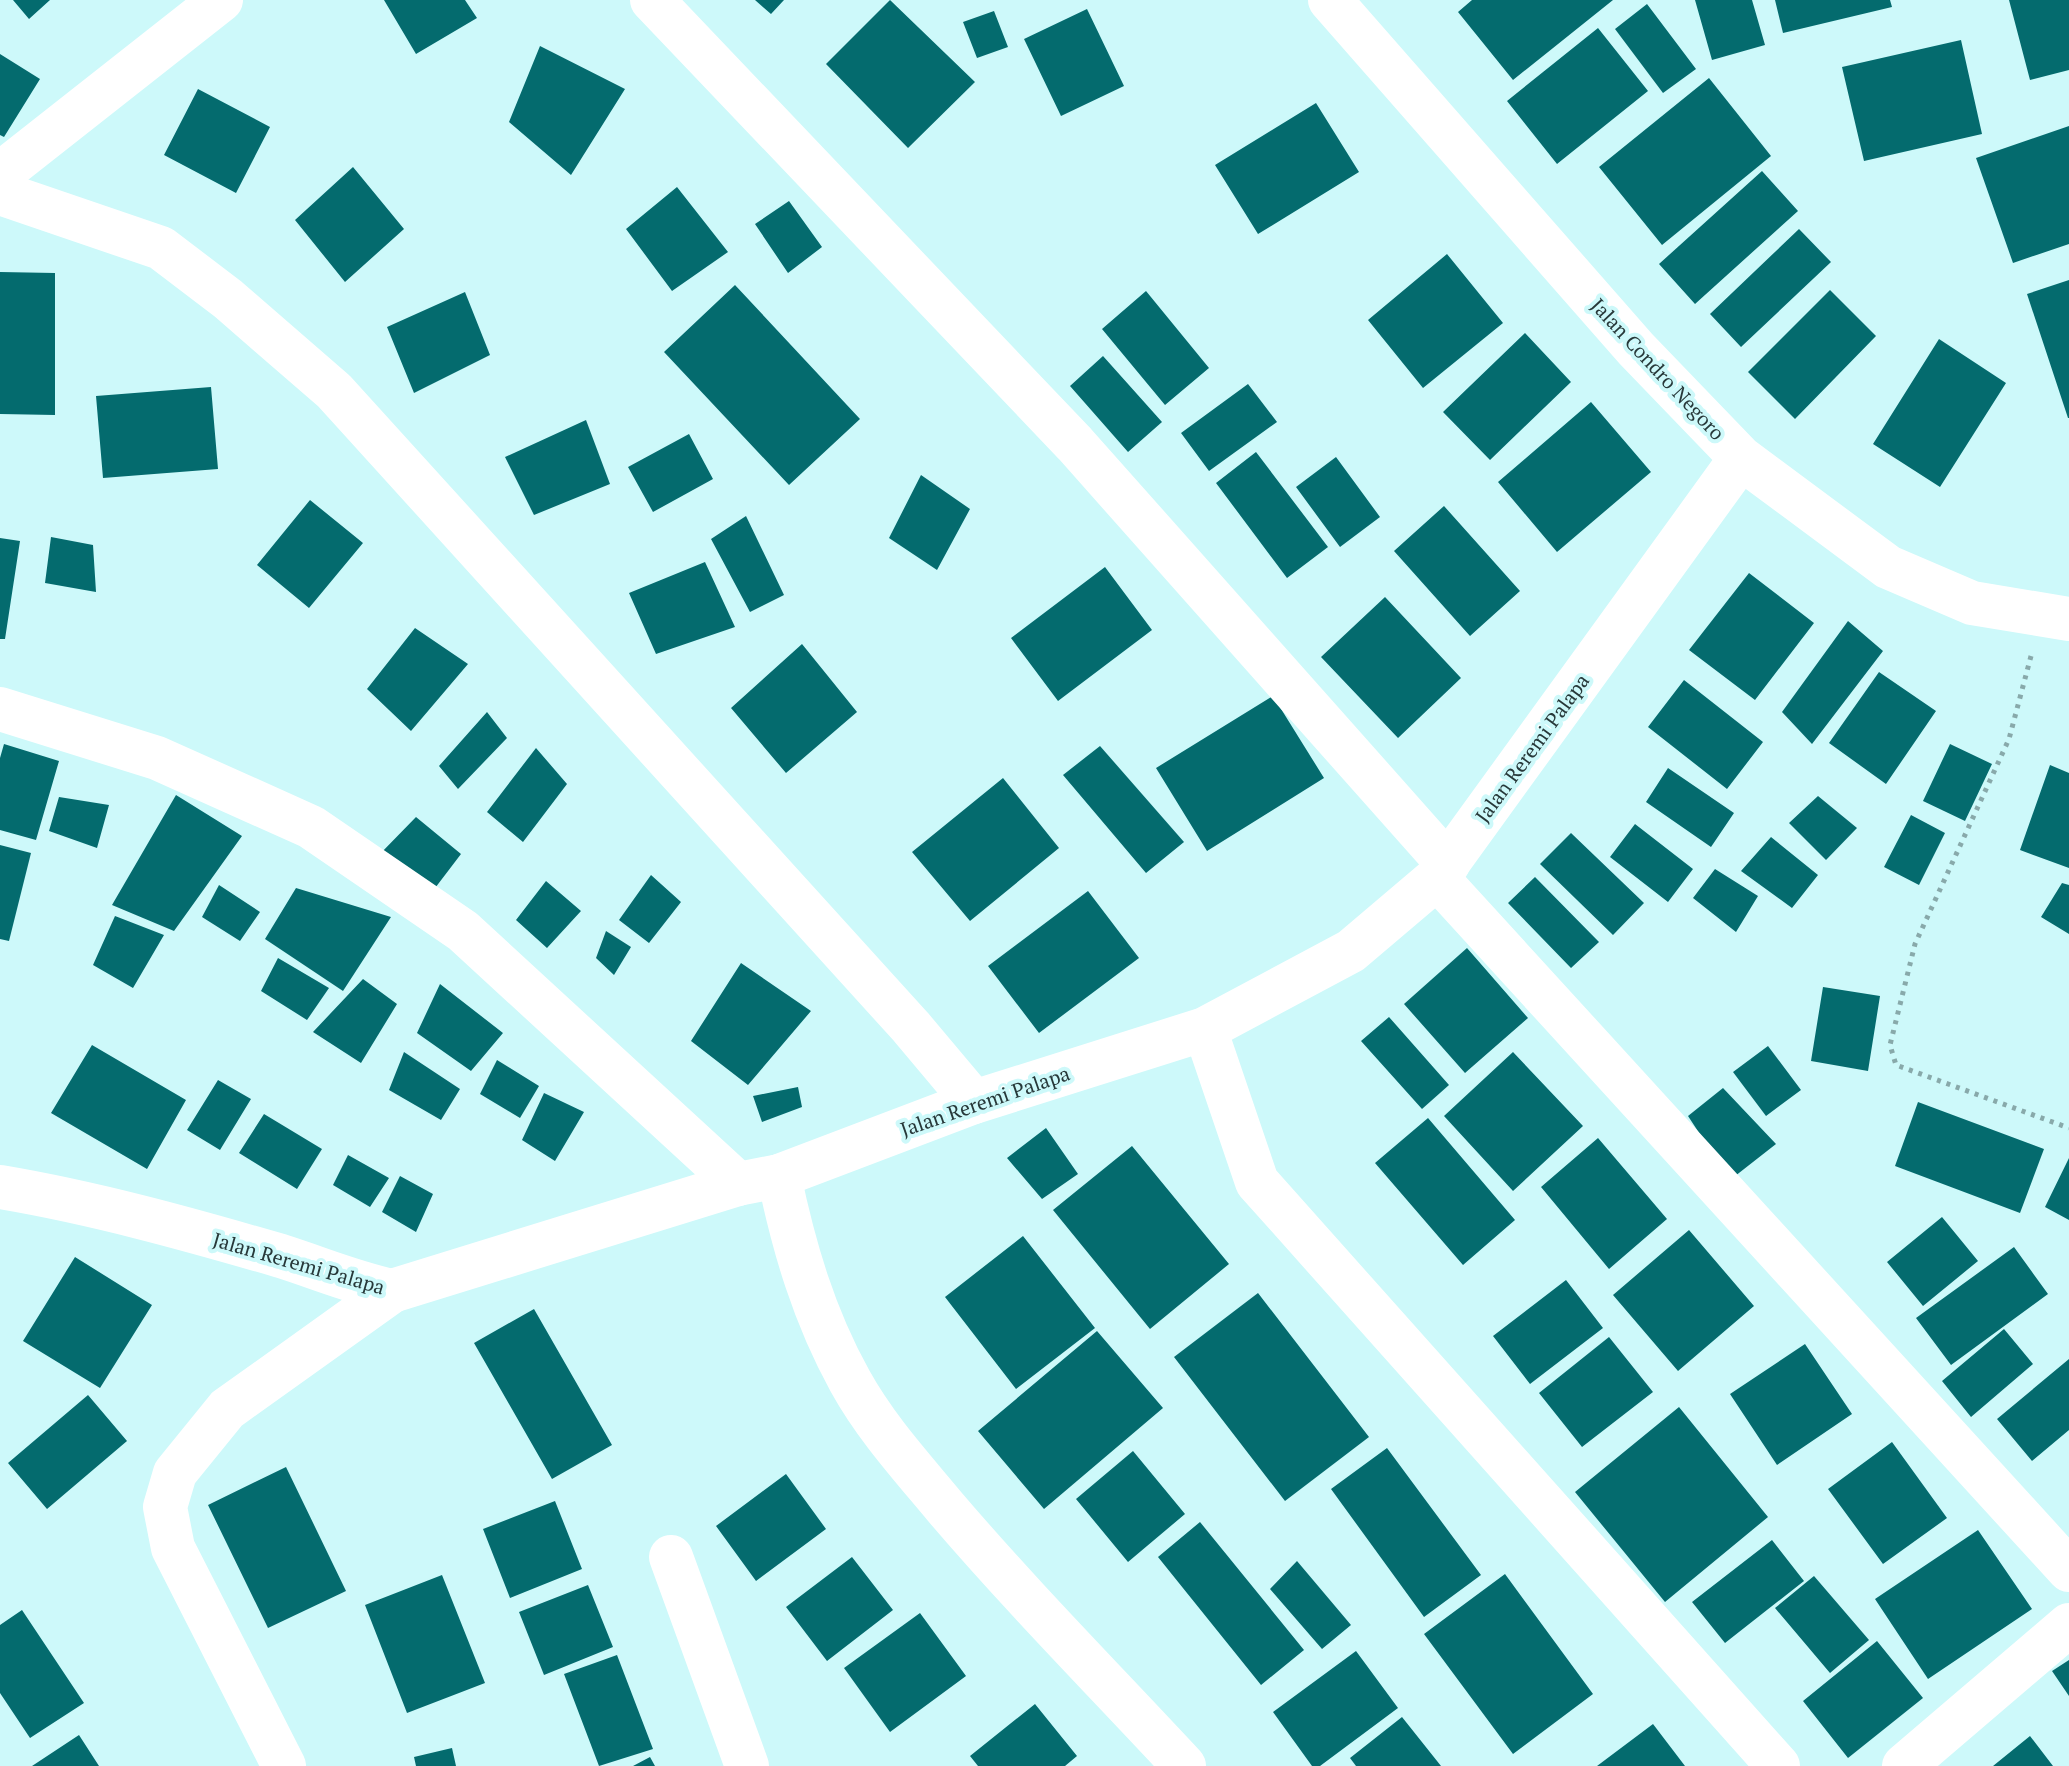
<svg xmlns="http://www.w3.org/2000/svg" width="2069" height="1766" font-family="'PT Serif',serif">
  <rect width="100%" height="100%" fill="#cdf9fa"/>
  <path fill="#046b6e" d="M13 0H50L29 19Z
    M384 0H465L477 18 416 54Z
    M755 0H784L771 14Z
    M890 0 975 82 908 148 826 64Z
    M1472 0H1613L1513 80 1458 12Z
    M1695 0H1752L1765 45 1712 60Z
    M1775 0H1890L1892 7 1783 33Z
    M2009 0H2069V70L2030 80Z
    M1647 4 1696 69 1663 93 1615 29Z
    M1087 9 1124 86 1061 116 1024 39Z
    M994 11 1008 47 977 58 963 22Z
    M1598 28 1648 91 1557 164 1507 101Z
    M1961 40 1982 134 1864 161 1842 67Z
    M540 46 625 89 571 175 509 122Z
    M0 54 40 79 4 137 0 135Z
    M1709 78 1771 156 1662 245 1599 167Z
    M198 89 270 127 236 193 164 155Z
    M1316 103 1359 172 1258 234 1215 165Z
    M2069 126V244L2013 263 1976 158Z
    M353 167 404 229 345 282 295 220Z
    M1762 171 1798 211 1695 304 1659 264Z
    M677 187 728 252 672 291 626 229Z
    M789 201 822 247 788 273 755 224Z
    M1799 229 1831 262 1741 347 1710 314Z
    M1447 254 1503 323 1423 388 1368 320Z
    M0 272 55 273V415L0 414Z
    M2069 280V418H2068L2027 294Z
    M735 285 860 419 789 485 664 352Z
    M1830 290 1876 336 1795 419 1748 372Z
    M1146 291 1209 368 1165 405 1102 329Z
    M465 292 490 355 414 393 387 327Z
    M1525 333 1571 382 1490 460 1443 412Z
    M1939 339 2006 383 1940 487 1873 444Z
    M1103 356 1162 422 1128 452 1070 386Z
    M1248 384 1277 422 1209 471 1181 433Z
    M211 387 218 469 103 478 96 396Z
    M1591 402 1651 472 1557 552 1498 482Z
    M586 420 610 484 534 515 505 457Z
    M689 434 713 479 653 512 628 467Z
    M1256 452 1328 547 1287 578 1216 483Z
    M1336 457 1380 517 1340 547 1296 487Z
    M921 475 970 509 937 570 889 538Z
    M310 500 363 543 309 608 257 565Z
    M1444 506 1520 591 1470 636 1394 551Z
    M746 516 784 595 750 612 711 539Z
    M51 537 93 545 96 592 45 583Z
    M0 538 20 541 5 639H0Z
    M705 562 735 627 656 654 629 593Z
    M1105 567 1152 630 1058 701 1011 638Z
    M1749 573 1814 623 1755 700 1689 650Z
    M1385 597 1461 678 1398 738 1321 657Z
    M1848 621 1883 651 1812 744 1782 712Z
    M415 628 468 664 411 731 367 689Z
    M802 644 857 712 786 773 731 708Z
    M1879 672 1936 711 1886 784 1829 743Z
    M1684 680 1763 742 1727 789 1648 727Z
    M1273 696 1324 778 1207 851 1156 768Z
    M487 712 507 738 458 789 439 766Z
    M4 744 59 761 36 840 0 830V758Z
    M1950 744 1992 764 1965 821 1923 801Z
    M1100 746 1184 842 1146 873 1063 775Z
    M536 748 567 784 523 842 487 812Z
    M2050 765 2069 773V868L2020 850Z
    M1668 768 1734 813 1711 847 1646 802Z
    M1003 778 1059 848 970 921 912 852Z
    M176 795 242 836 174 931 112 905Z
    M1818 796 1857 828 1826 860 1789 823Z
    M59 797 109 805 97 848 49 831Z
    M1911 815 1945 833 1919 885 1884 867Z
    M416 817 461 854 429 896 378 856Z
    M1635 824 1693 869 1668 902 1610 857Z
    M1571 833 1644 903 1613 935 1540 864Z
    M1771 837 1818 875 1792 908 1741 871Z
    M0 845 31 853 9 941 0 939Z
    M1715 869 1758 896 1736 932 1693 898Z
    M651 875 681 902 649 943 619 920Z
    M1535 877 1599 942 1571 968 1508 903Z
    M546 881 581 911 547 948 516 920Z
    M2062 883 2069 885V934L2041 917Z
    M219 885 260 912 240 941 202 917Z
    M296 888 391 917 343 991 265 939Z
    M1088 891 1139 958 1039 1033 988 966Z
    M115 916 164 935 133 988 93 965Z
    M606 931 631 947 614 975 596 958Z
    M1467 948 1528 1018 1465 1073 1404 1004Z
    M278 958 329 988 307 1020 261 991Z
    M741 963 811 1011 748 1085 691 1041Z
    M363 979 397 1004 361 1063 313 1032Z
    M440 984 503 1033 471 1071 417 1033Z
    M1823 987 1880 996 1868 1071 1811 1061Z
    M1389 1017 1449 1085 1422 1109 1361 1041Z
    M92 1045 186 1100 147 1169 51 1113Z
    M1768 1046 1801 1090 1766 1116 1733 1072Z
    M404 1052 460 1089 441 1120 389 1090Z
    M1513 1052 1583 1126 1513 1191 1444 1116Z
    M497 1060 539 1086 520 1118 480 1094Z
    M218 1080 251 1099 220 1150 187 1130Z
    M798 1087 802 1107 762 1122 753 1096Z
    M1723 1088 1776 1144 1730 1180 1688 1116Z
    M544 1093 584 1112 555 1161 522 1140Z
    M1918 1102 2044 1149 2020 1213 1895 1166Z
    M264 1114 322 1149 297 1189 239 1153Z
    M1428 1118 1515 1220 1463 1265 1375 1163Z
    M1046 1128 1078 1174 1042 1199 1007 1158Z
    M1598 1138 1667 1219 1609 1269 1541 1187Z
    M1132 1146 1229 1264 1150 1329 1053 1210Z
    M348 1155 389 1178 370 1207 333 1185Z
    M2069 1158V1220L2045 1207Z
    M400 1176 433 1194 416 1232 382 1212Z
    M1942 1217 1978 1261 1923 1306 1887 1262Z
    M1689 1230 1754 1306 1678 1371 1613 1295Z
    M1023 1236 1095 1328 1016 1389 945 1297Z
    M2014 1247 2048 1294 1951 1365 1916 1318Z
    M75 1257 152 1305 100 1388 23 1341Z
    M1566 1280 1603 1328 1530 1384 1493 1336Z
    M1258 1293 1369 1437 1285 1501 1174 1357Z
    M534 1309 612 1445 552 1479 474 1343Z
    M2004 1329 2033 1364 1971 1417 1942 1381Z
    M1097 1331 1163 1408 1044 1509 978 1431Z
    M1609 1337 1653 1392 1582 1447 1539 1393Z
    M1805 1344 1852 1414 1777 1465 1730 1394Z
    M2069 1359V1430L2032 1461 1997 1419Z
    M88 1395 127 1441 47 1509 8 1463Z
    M1679 1407 1768 1517 1665 1602 1575 1492Z
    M1892 1442 1947 1518 1883 1564 1828 1489Z
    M1387 1448 1481 1575 1424 1617 1331 1489Z
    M1133 1451 1185 1514 1128 1562 1076 1499Z
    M286 1467 346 1591 268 1628 208 1505Z
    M786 1474 826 1529 756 1581 716 1526Z
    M555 1501 582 1569 510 1598 483 1529Z
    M1200 1522 1304 1650 1261 1685 1158 1557Z
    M1978 1530 2032 1609 1928 1679 1875 1599Z
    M1772 1540 1804 1581 1725 1643 1692 1602Z
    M852 1557 893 1610 827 1661 786 1607Z
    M1297 1561 1351 1625 1322 1649 1270 1589Z
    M1505 1574 1593 1694 1513 1754 1424 1634Z
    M442 1575 485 1683 407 1713 365 1605Z
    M1814 1576 1869 1640 1830 1673 1775 1608Z
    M588 1585 613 1647 544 1675 519 1612Z
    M22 1610 84 1703 30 1738 0 1693V1625Z
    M920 1613 966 1676 890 1732 844 1668Z
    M1877 1641 1923 1698 1848 1758 1803 1701Z
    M1356 1651 1398 1708 1320 1766H1312L1273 1712Z
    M617 1655 653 1749 599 1766 564 1674Z
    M2069 1660V1696L2052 1671Z
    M1035 1704 1077 1756 1065 1766H978L970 1756Z
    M1402 1717 1441 1766H1356L1350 1758Z
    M1653 1724 1685 1766H1597Z
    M79 1735 99 1766H32Z
    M2030 1736 2053 1766H1993Z
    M452 1748 456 1766H416L414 1757Z
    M650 1757 655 1766H633Z"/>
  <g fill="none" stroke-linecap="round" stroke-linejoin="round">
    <path stroke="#88a9aa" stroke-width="5" stroke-dasharray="4 6" stroke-linecap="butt" d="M2031 656 2009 739 1915 944 1890 1045 1896 1065 2069 1128"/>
    <path stroke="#fff" stroke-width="44" d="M652 0 1075 444 1448 864
      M0 174 221 0
      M0 193 161 248 228 299 334 391 911 1027 974 1102
      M0 709 157 758 311 827 463 931 738 1184
      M1437 878 2069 1570
      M1205 1029 1257 1182 1778 1766
      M779 1176C794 1248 814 1316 850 1381 876 1428 911 1466 945 1507 1021 1596 1104 1680 1184 1766
      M671 1557 747 1766
      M284 1766 173 1548 165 1507 175 1473 227 1409 392 1291
      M1904 1766 2069 1625"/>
    <path stroke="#fff" stroke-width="44" d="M1330 0 1636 349 1741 458 1888 567 1972 603 2069 619
      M0 1187C95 1203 188 1229 281 1256 319 1268 351 1282 392 1291L738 1184 779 1176 974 1102 1205 1029 1351 951 1437 878 1741 458"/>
  </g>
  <g text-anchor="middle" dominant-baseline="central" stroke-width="8" stroke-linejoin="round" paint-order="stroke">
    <g font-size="20" fill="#273839" stroke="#cdf9fa">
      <text transform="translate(1658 369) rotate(47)">Jalan Condro Negoro</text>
      <text transform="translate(1532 748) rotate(-54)">Jalan Reremi Palapa</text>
      <text transform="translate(985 1101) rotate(-19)">Jalan Reremi Palapa</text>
      <text transform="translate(299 1263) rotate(16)">Jalan Reremi Palapa</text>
    </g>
  </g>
</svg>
